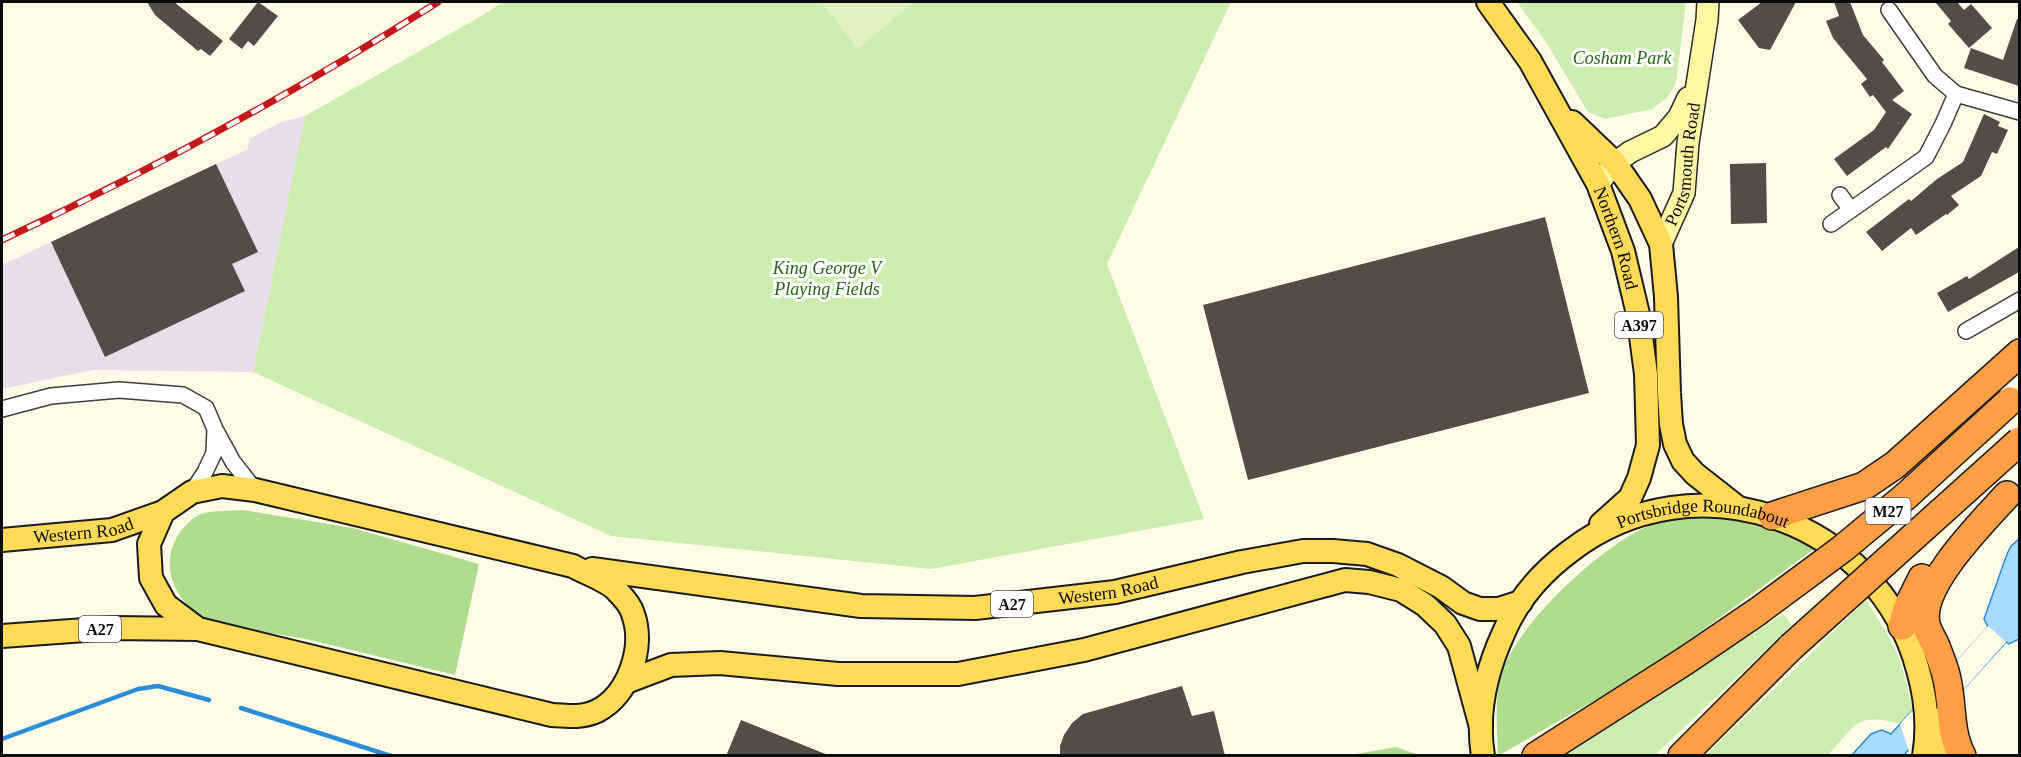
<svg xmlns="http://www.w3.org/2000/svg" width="2021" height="757" font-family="'Times New Roman',serif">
  <rect width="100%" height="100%" fill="#fffbe7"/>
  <path fill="#e9ddeb" d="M305 116 253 372 93 370 2 389V265L248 149 249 139 281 122Z"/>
  <path fill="#cdecaf" d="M503 2H1231L1107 264 1204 519 931 569 611 536 253 372 305 116 483 15Z
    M1517 2H1686L1676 83 1667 98 1652 109 1605 119 1588 112 1546 42Z
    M1866 600C1877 618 1889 635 1897 654 1905 672 1908 692 1913 710L1900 724C1856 712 1856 725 1828 755L1705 756Z
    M1783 614 1792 625 1655 755 1560 756Z"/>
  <path fill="#afdd8d" d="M243 510 353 528 479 564 455 675 306 639 217 624C179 610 155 569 180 532 185 526 193 517 201 514 213 510 230 511 243 510Z
    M1697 513 1758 522 1814 549 1646 671 1498 756C1497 728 1494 700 1502 673 1517 625 1592 556 1636 532 1655 522 1676 518 1697 513Z
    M1396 747 1419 755H1349H1351Z"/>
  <path fill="#e0f2c1" d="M821 2H914L858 49Z"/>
  <path fill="#a8dafb" stroke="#298dd7" stroke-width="1.5" d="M2019 539V639L2009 644 2006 642 1904 755 1851 756 1871 734 1882 730 1891 734 1988 627 1984 619 2007 554 2011 546Z"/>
  <path fill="#fffbe7" d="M1988 626 2006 642 1909 751 1900 724Z"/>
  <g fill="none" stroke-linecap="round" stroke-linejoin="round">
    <path stroke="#298dd7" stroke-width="4.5" d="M241 708 391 756
      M2 739 138 689 158 686 209 700"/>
  </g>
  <path fill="#544c46" d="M147 2H174L223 41 210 56 201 49 198 51 155 15Z
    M258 2 278 16 254 46 248 41 242 49 229 39Z
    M1762 2H1796L1770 50 1759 48 1738 20Z
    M1834 2H1850L1863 35 1884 60 1882 62 1904 91 1892 100 1912 114 1888 149 1886 147 1847 176 1834 159 1874 130 1886 112 1873 95 1870 97 1861 84 1867 79 1833 38 1826 21 1839 16Z
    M1935 2H1957L1964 10 1971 4 1992 28 1969 48 1948 24 1951 21Z
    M2017 19H2019V86L1964 68 1971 48 2003 60Z
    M1984 114 2000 122 1998 126 2008 130 1997 154 1992 152 1981 176 1951 196 1959 205 1947 215 1946 214 1916 235 1911 228 1882 251 1866 232 1909 199 1911 201 1937 179 1963 162Z
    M1766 163 1767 223 1731 224 1730 164Z
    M216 164 258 252 232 264 245 291 105 357 51 242Z
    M1545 217 1589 393 1248 480 1203 305Z
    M2019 247V272L1948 312 1937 293 1967 276 1969 279Z
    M1182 686 1192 716 1214 711 1225 756H1060V746L1064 735 1072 723 1083 714Z
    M741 720 828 755V756H726Z"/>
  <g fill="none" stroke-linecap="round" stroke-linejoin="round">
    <g stroke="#3d3d3d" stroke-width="18">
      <path id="street" d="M1889 10 1935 76 1956 94 2020 112
        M1840 195 1851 210
        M1831 224 1926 157 1943 124 1956 94
        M1966 331 2020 300
        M2 409 51 396 119 390 183 395 206 408 215 429 233 462 255 490
        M192 492 205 472 214 453 215 429"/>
    </g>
    <g stroke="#2c2c2c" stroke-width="24">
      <g id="secondary">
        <path d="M1598 184 1615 163 1630 152 1663 136 1679 117 1688 98"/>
        <path id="s1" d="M1661 244 1684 193 1688 143 1707 20 1708 2"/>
      </g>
    </g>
    <g stroke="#1b1b1b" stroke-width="26">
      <g id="primary">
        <path id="s2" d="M1488 2 1530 61 1598 184 1623 251 1638 314 1646 374 1648 445 1639 478 1630 498 1601 524"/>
        <path d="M1572 122 1615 163 1640 199 1661 244 1666 297 1669 393 1671 424 1675 444 1683 461 1695 474 1737 507"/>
        <path id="s3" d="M2 540 112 530 163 512"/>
        <path id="s4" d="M592 569 861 606 975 608 1115 592 1242 562 1303 551H1333L1367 554 1398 565 1441 587 1463 603 1480 609H1499L1521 602"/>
        <path d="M2 636 113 628 198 629 552 715C567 716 583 718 597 711 629 695 645 647 633 614 631 606 623 597 617 591 609 581 585 573 573 566L255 490 222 486 192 492 163 512 149 544 151 578 166 605 198 629"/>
        <path d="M626 682 671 665 720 663 838 674H958L1084 650 1345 580 1369 582 1401 590 1425 605 1445 624 1459 646 1481 727"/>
        <path d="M1933 719 1944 756"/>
        <path id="s5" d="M1483 756C1476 713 1486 671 1504 632 1518 599 1541 573 1569 552 1693 455 1878 518 1918 670 1926 698 1929 727 1924 756"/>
      </g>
    </g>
    <g stroke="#1b1b1b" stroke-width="30">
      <path id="highway" d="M1772 516 1864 486 1895 465 2020 353
        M1902 626 1908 606 1922 578
        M1536 756 1685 661 1757 612
        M1682 756 1791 647
        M1962 756C1949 731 1953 705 1947 679 1945 669 1941 659 1937 649 1934 640 1928 633 1926 624 1918 585 1983 522 2007 495"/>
    </g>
    <use href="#street" stroke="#fff" stroke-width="15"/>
    <use href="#secondary" stroke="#fff7a2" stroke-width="21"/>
    <use href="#primary" stroke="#ffdb57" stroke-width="22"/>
    <use href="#highway" stroke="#ff9f45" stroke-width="27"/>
    <g stroke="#c3191d" stroke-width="7">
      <path id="rail" d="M2 240C152 170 298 91 438 2"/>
    </g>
    <use href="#rail" stroke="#fff" stroke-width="4.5" stroke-dasharray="14" stroke-linecap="butt"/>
    <g stroke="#1b1b1b" stroke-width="30" stroke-linecap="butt">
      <path id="highway-bridge" d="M1757 612 1842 549 1906 496 2010 401
        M1791 647 2020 441"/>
    </g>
    <use href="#highway-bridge" stroke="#ff9f45" stroke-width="27"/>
  </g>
  <g text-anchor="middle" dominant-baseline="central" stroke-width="6" stroke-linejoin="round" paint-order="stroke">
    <g fill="#fff" stroke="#545454" stroke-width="1.5">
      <rect x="1615" y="312" width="48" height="26" rx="4.5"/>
      <rect x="1865.5" y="498" width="45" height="26" rx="4.5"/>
      <rect x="991" y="591" width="42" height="26" rx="4.5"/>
      <rect x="79" y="616" width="42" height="26" rx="4.5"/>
    </g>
    <g font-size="16" font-weight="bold" fill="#0a0a0a">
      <text x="1639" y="325">A397</text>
      <text x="1888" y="511">M27</text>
      <text x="1012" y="604">A27</text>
      <text x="100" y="629">A27</text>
    </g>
    <g font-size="18" font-style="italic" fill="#256517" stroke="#fff">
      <text x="1622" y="58">Cosham Park</text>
      <text x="827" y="268">King George V<tspan x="827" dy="21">Playing Fields</tspan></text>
    </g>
    <g font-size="18" fill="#0a0a0a" stroke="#fff">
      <text stroke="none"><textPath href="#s1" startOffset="84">Portsmouth Road</textPath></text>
      <text stroke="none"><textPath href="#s2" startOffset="270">Northern Road</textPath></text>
      <text stroke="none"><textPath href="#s5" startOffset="376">Portsbridge Roundabout</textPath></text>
      <text stroke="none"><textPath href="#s3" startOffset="82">Western Road</textPath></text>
      <text stroke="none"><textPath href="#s4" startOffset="520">Western Road</textPath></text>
    </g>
  </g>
  <rect width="2021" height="757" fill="none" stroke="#0a0a0a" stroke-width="6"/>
</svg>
